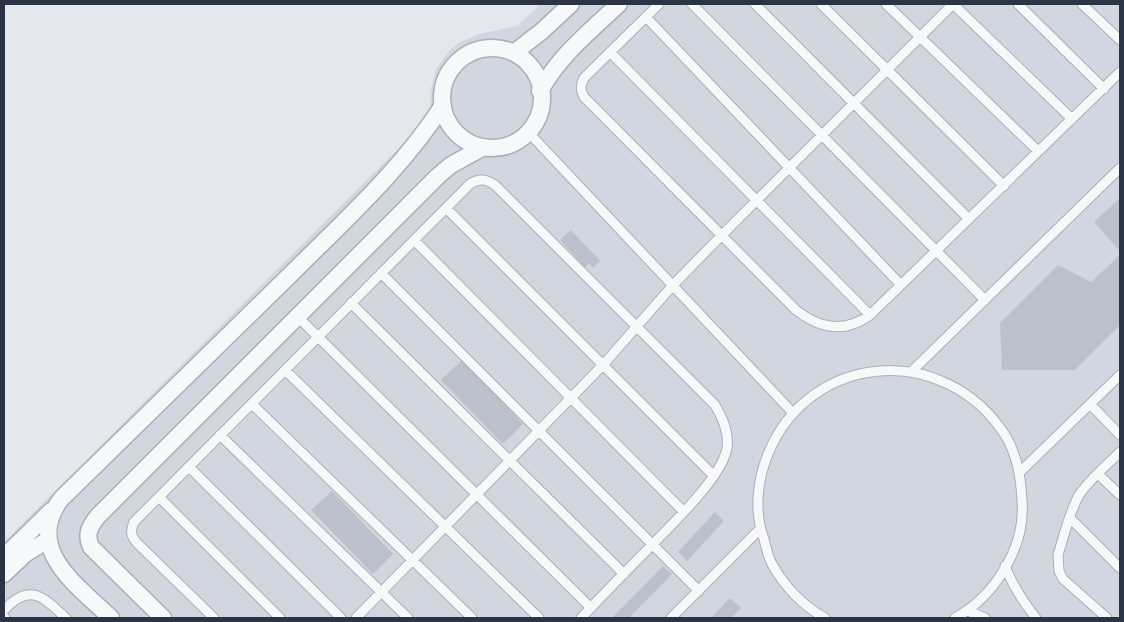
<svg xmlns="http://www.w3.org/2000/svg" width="1124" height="622" font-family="'DM Sans',sans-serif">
  <rect width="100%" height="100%" fill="#e4e7ec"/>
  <path fill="#d2d6de" d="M541 4H1120V618H4V542L423 124 427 119 430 108 431 88 436 69 449 51 458 43 479 34 517 26Z"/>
  <path fill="#bbc0ca" d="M1120 198V251L1094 222Z
    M571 230 600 261 593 268 589 263 585 267 560 240Z
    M1120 255V325L1075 370H1002L1000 323 1058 265 1091 282Z
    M462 360 523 424 503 444 441 380Z
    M332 491 393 554 373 574 311 510Z
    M715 512 724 521 687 561 678 552Z
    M663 566 672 574 629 618H612Z
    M730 598 741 608 731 618H711Z"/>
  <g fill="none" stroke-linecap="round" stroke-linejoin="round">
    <g stroke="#a9aeb7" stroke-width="11">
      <path id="lane" d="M659 4 584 78C580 85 580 90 584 97L796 310C819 328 844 334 870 315L1120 72
        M692 4 985 300
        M755 4 969 219
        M821 4 1004 186
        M886 4 1038 151
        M953 4 1072 119
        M1018 4 1104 89
        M1082 4 1120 40
        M646 17 901 285
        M610 52 870 315
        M529 133 793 413
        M446 208 714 476
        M414 240 684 512
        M381 273 699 591
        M351 303 624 574
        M298 317 591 608
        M285 370 539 618
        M912 371 1120 168
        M252 404 472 618
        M1090 404 1120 435
        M220 435 408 618
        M189 467 341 618
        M1020 472 1120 375
        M1098 474 1120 495
        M159 497 280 618
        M1070 518 1120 568
        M1005 566C1013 586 1023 602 1036 618
        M4 610C30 582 43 597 66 618
        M968 611 985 618
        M4 617 5 618
        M214 618 137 543C131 536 130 531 134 522L470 184C479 178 486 179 495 185L715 405C723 419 729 432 727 448 722 478 669 527 647 550 625 572 603 595 581 618
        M356 618 603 365 673 285 722 235 953 4
        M671 618 760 529
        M825 618C803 606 784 586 772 564 768 557 766 547 764 539 754 512 757 481 768 454 810 351 945 342 1005 435 1017 454 1021 478 1022 500 1026 547 995 596 955 618
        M1107 618 1063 579 1059 571 1058 555C1064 536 1069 513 1079 495 1090 479 1106 466 1120 452"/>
    </g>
    <g stroke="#a9aeb7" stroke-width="19">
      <path id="street" d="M442 98a50 50 0 1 1 100 0a50 50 0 1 1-100 0Z
        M515 52 542 31 571 4
        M540 91C559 56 590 31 619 4
        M4 557 51 511
        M4 574 25 554 48 540
        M111 618C78 586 23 549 61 499 138 424 214 349 291 274 344 221 402 169 443 105
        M163 618 91 547C85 534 90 526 98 516L438 176 451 165 482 148"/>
    </g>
    <use href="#lane" stroke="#f7f8fa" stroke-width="9"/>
    <use href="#street" stroke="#f7f8fa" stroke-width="16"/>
  </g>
  <rect width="1124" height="622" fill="none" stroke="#2b3445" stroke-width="10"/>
</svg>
